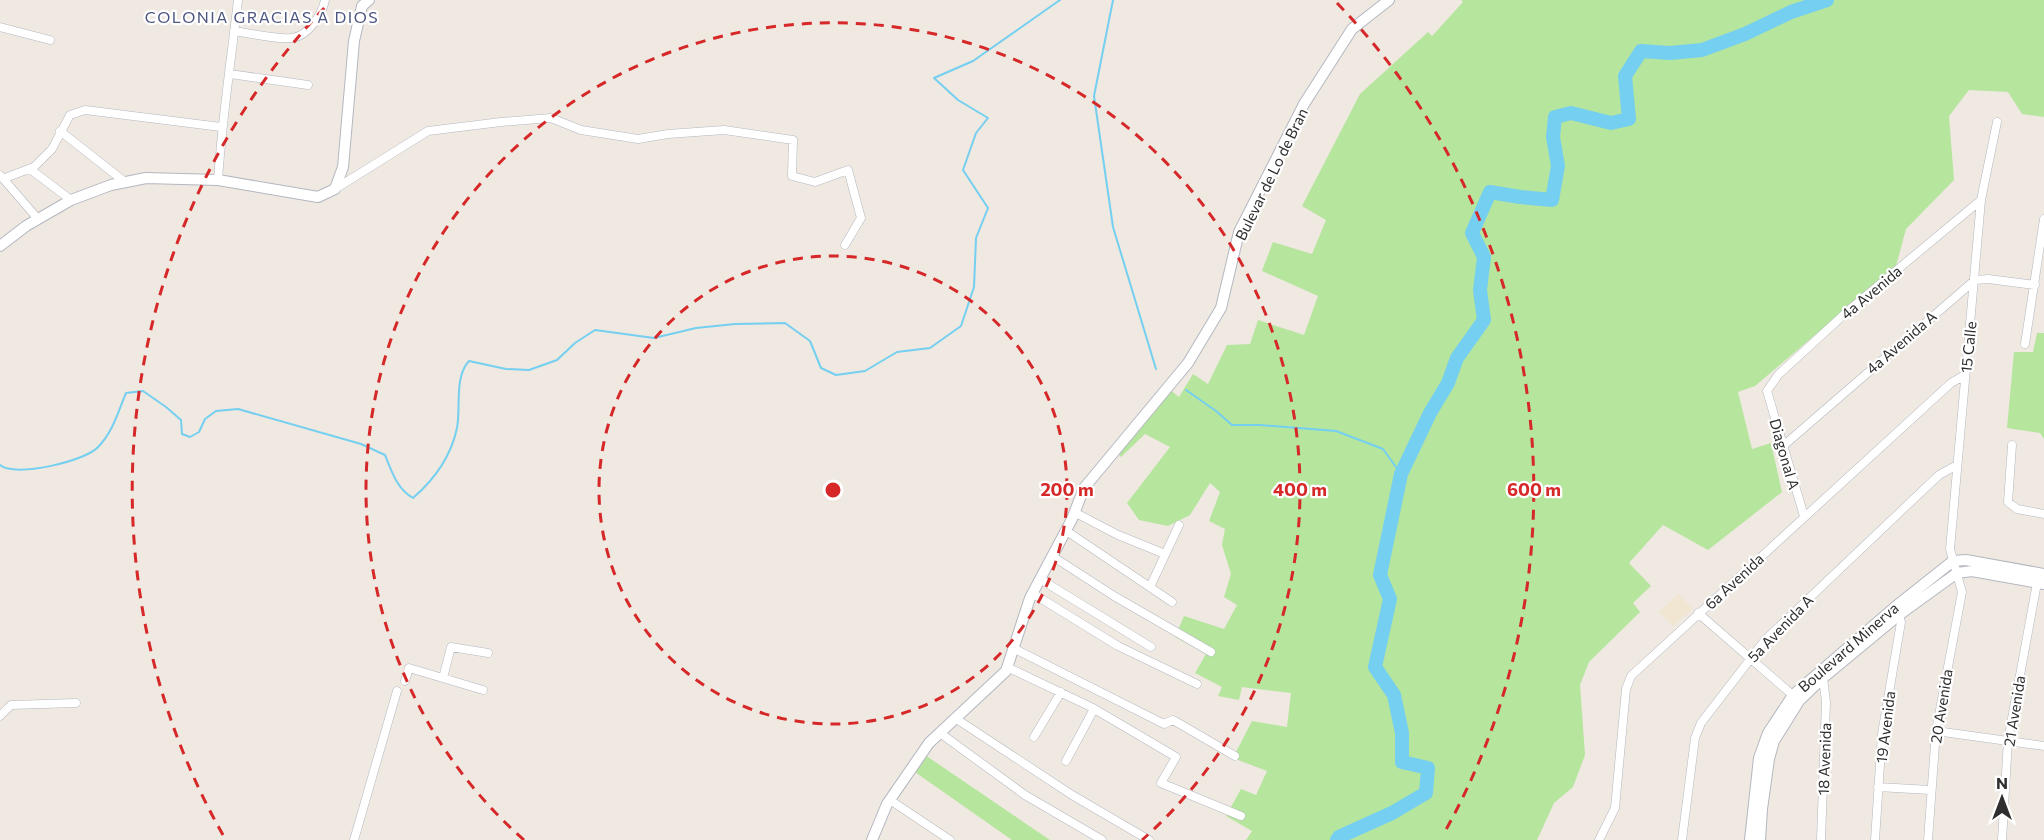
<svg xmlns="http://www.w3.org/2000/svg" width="2044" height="840" font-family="Commissioner,sans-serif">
  <rect width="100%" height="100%" fill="#efe9e1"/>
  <path fill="#f0e6d1" d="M1679 594 1692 609 1673 626 1659 612Z"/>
  <path fill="#b6e59e" d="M1461 0H2044V117L2022 114 2008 92 1969 90 1949 116 1954 180 1906 229 1896 266 1755 386 1738 392 1752 449 1771 443 1782 492 1708 550 1663 525 1629 563 1651 586 1633 603 1640 612 1589 662 1580 685 1585 755 1573 787 1554 803 1537 840H1246L1252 831 1226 816 1241 789 1256 795 1267 771 1233 758 1252 721 1287 727 1291 693 1242 687 1239 700 1218 696 1222 687 1195 673 1206 654 1175 637 1184 616 1224 629 1237 605 1224 597 1231 574 1222 545 1225 529 1209 521 1220 492 1210 483 1190 515 1168 526 1139 520 1127 503 1170 447 1145 434 1121 457 1113 448 1165 386 1179 397 1193 374 1208 384 1227 345 1250 344 1258 320 1304 335 1318 296 1262 271 1273 242 1312 254 1326 220 1302 206 1360 94 1428 32 1432 36 1463 2Z
    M2037 333H2044V439L2040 433 2007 428 2014 352H2033Z
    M925 755 1050 840H1012L912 770Z"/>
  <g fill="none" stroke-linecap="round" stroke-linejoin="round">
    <path stroke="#75cff0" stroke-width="2" d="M1113 0 1094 96 1113 227 1156 369
      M1186 390 1216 411 1232 425H1260L1336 431 1383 449 1401 474
      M0 465C15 478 86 461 98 447 113 432 118 412 126 393L143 391 166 407 181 420 182 434 190 437 199 432 205 419 216 411 238 409 361 444 385 455C392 472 397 489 413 498 435 479 451 456 457 428 461 407 454 377 469 361L506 369 529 370 557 360 575 343 595 330 654 338 696 328 735 324 785 323 810 341 821 368 836 375 865 371 897 352 930 348 961 326 974 287 976 238 988 208 963 170 976 133 988 118 958 100 934 78 973 61 1060 0"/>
    <path stroke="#75cff0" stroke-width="14" d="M1337 840 1339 837 1392 813 1426 793 1428 768 1402 762V733L1394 695 1375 667 1390 599 1380 575 1401 474 1430 413 1448 383 1457 358 1484 320 1480 290 1484 257 1472 233 1490 192 1520 197 1552 200 1558 166 1553 137 1555 117 1571 113 1611 123 1629 119 1625 76 1641 51 1670 53 1702 50 1745 34 1791 12 1827 0"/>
    <g stroke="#b4b7c1" stroke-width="9">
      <path id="street" d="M0 27 50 40
        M234 31C248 33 281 40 292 38 308 36 322 15 325 0
        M230 74 308 85
        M60 131 125 182
        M30 169 71 200
        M0 175 38 219
        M5 178 34 167 52 149 70 115 85 110 221 127
        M218 180C222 120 231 60 238 0
        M335 189 428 131 501 122 551 118 581 130 638 139 668 134 724 130 793 140 792 176 815 182 848 170 861 218 845 245
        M2025 344 2044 219
        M2012 445 2008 502 2017 509 2044 514
        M1783 446 1975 280 1988 279 2035 285
        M1074 512 1118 535 1165 554
        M1804 516 1767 391 1778 375 1849 310 1981 200
        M1065 530 1172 602
        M1052 556 1114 596 1211 652
        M1040 579 1151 647
        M1150 587 1179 525
        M1032 593 1118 646 1197 684
        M1698 613 1796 698
        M1013 648 1164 724 1173 720 1235 756
        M1007 667 1091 707 1176 757 1161 783 1241 816
        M443 678 451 647 488 653
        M405 681 409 668 483 690
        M0 716 11 705 76 703
        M955 718 1072 795 1149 840
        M1936 731 2044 746
        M940 733 1025 795 1102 840
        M1034 737 1061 692
        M1066 761 1094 709
        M1878 787 1930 790
        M890 800 950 840
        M354 840 397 691
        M1599 840 1615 808 1626 689 1631 676 1951 383 1965 375
        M1682 840 1695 738 1701 723 1765 640 1939 475 1957 465
        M1821 840 1826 702 1823 678
        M1875 840 1882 734 1901 622 1899 615
        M1928 840 1936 731 1962 592 1950 549 1981 200 1997 122
        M2002 840 2008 740 2037 583"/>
    </g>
    <g stroke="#b4b7c1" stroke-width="12">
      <path id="secondary" d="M0 246 26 226 71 200 111 185 146 178 218 180 318 197 335 189 343 167 354 41 362 6 369 0
        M872 840 887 804 929 743 1006 671 1030 598 1072 519 1084 488 1188 363 1221 308 1239 232 1304 104 1352 29 1389 0
        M1750 840 1759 758 1768 733 1793 695 1895 607 1953 561 1966 560 2044 574
        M1760 840 1762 809 1769 759 1774 741 1799 701 1823 678 1899 615 1957 573 1972 571 2044 584"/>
    </g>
    <use href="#street" stroke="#fff" stroke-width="8"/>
    <use href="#secondary" stroke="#fff" stroke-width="10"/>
  </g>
  <g fill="none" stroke="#d62828" stroke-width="3" stroke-dasharray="10 8">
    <circle cx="833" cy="490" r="234"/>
    <path d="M524 840A467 467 0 1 1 1142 840"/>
    <path d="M223 835A701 701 0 0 1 329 3M1337 3A701 701 0 0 1 1443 835"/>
  </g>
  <g text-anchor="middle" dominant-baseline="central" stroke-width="4.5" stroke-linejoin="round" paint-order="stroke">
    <g font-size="15" fill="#2e2e2e" stroke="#fff">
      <text transform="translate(1271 174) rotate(-64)">Bulevar de Lo de Bran</text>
      <text transform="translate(1871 292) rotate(-40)">4a Avenida</text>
      <text transform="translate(1901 342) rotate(-41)">4a Avenida A</text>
      <text transform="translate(1968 347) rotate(-84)">15 Calle</text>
      <text transform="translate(1785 454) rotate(74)">Diagonal A</text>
      <text transform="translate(1734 581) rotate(-43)">6a Avenida</text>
      <text transform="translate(1780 628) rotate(-46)">5a Avenida A</text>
      <text transform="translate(1848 647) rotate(-41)">Boulevard Minerva</text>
      <text transform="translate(1941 706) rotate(-81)">20 Avenida</text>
      <text transform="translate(2014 711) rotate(-81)">21 Avenida</text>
      <text transform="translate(1885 727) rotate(-83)">19 Avenida</text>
      <text transform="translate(1824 759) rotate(-88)">18 Avenida</text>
    </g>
    <g font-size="16" letter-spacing="1.5" fill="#4d5680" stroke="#fff">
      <text x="262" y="16">COLONIA GRACIAS A DIOS</text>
    </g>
  </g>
  <circle cx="833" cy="490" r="9" fill="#d62828" stroke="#fff" stroke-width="3"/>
  <g font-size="18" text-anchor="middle" font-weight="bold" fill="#d62828" stroke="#fff" stroke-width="4.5" stroke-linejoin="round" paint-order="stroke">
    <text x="1067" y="496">200 m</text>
    <text x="1300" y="496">400 m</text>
    <text x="1534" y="496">600 m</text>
  </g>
  <g transform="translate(2002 798)" stroke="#ffffff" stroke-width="4.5" paint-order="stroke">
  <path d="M0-4.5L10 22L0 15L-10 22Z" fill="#2e2e2e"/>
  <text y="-9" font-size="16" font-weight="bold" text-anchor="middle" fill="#2e2e2e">N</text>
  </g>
</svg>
